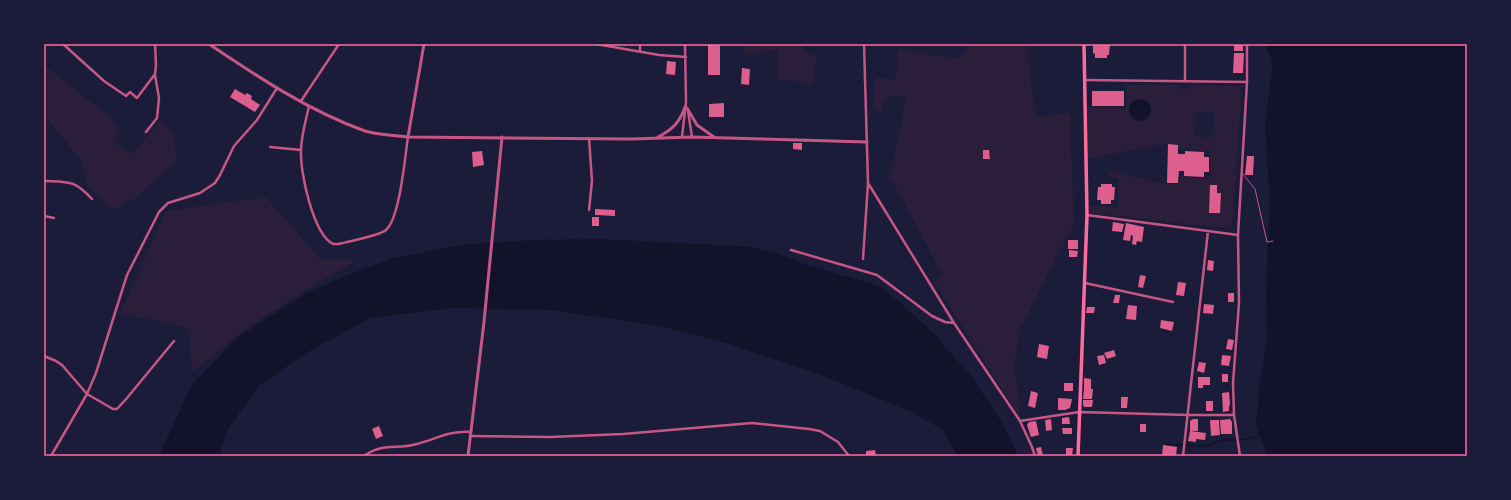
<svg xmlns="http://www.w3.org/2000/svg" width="1511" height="500" font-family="'Roboto Condensed',sans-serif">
  <rect width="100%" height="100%" fill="#1b1b3a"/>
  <path fill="#2a1e3b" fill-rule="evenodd" d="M744 44H803V52L816 56 813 84 778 79 777 49 743 55Z
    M971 44H1026L1036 117 1070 113 1074 224 1020 329 1014 367 1018 389 1019 416 934 282 943 275 890 177 906 99 895 95 885 98 882 112 873 108 875 77 896 80 898 50 959 59Z
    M44 65 110 117 118 128 115 143 132 154 161 120 175 136 176 161 135 198 114 210 87 186 83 163 44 115Z
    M1126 85H1178L1180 89H1188L1191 85 1242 86 1232 229 1088 213V206L1117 207 1118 179 1109 177V170L1153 182 1179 185 1180 177 1210 178 1211 151 1179 149V144L1155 145 1088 159 1087 108H1126ZM1145 100 1150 105C1150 112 1151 116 1144 120L1130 113C1128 102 1135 100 1145 100ZM1195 112 1214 113 1213 137H1194Z
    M266 197 321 260H358L312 286 248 327 192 372 188 328 120 313 166 211Z"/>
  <path fill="#12122b" d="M1266 44H1467V456H1266V449L1259 436 1256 425 1260 383 1267 341 1266 294 1270 197 1265 126 1272 70V62Z
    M1129 110a11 11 0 1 1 22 0a11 11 0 1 1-22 0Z
    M600 239 752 247 776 253 804 264 879 286 900 302 935 335 971 376 1003 424 1018 456H958L943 430 914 413 816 373 723 342 659 326 551 310 451 308 370 318 308 352 258 386 227 431 219 456H159L191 386 238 337 308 292 355 272 395 258 460 245 534 240Z"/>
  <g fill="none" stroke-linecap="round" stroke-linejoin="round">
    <path stroke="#12122b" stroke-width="1.5" d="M1166 444 1201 446 1209 445 1222 440H1241L1259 436"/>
  </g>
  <path fill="#dd5f8e" d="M708 44H720V75H708Z
    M1093 44H1110L1109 55H1107V58H1095V54L1093 53Z
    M1234 44H1243V51H1234Z
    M1234 53H1244L1243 73H1233Z
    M667 61 676 62 675 75 666 74Z
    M742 68 750 69 749 85 741 84Z
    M235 89 245 95 247 93 252 96 251 99 260 105 255 112 230 97Z
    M1092 91H1124V106H1092Z
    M724 103V117H709V104Z
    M793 143H802V150L793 149Z
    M1168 144 1178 145V154H1185V151L1204 152V157H1209V172H1204V177L1184 176V171H1179L1178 183H1167Z
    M983 150H989L990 159H983Z
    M482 151 484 165 473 167 472 152Z
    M1247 156H1254L1253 175H1245Z
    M1101 184H1112V187H1115L1114 200H1111V204H1101V200H1097L1098 187H1101Z
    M1210 185H1217V193H1221L1220 213H1209Z
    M595 209 615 210V216L595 215Z
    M592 217H599V226H592Z
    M1113 222 1124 224 1122 232 1112 231Z
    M1126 223 1144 227 1142 242 1137 241 1136 245 1132 244 1133 236 1131 235 1130 241 1123 240Z
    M1068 240H1078V249H1068Z
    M1069 250 1078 251 1077 257H1069Z
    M1208 260 1214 261 1213 271 1207 270Z
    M1140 275 1146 276 1143 288 1138 287Z
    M1178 282 1186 283 1184 296 1176 295Z
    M1228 293H1234V302H1228Z
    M1115 295H1120L1119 303H1113Z
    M1204 304 1214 305 1213 314 1203 313Z
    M1128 305 1137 306 1136 320 1126 319Z
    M1087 307H1095L1094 313H1086Z
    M1161 320 1174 322 1172 331 1160 328Z
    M1228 339 1234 340 1232 350 1226 349Z
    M1039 344 1049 346 1047 359 1037 357Z
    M1114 350 1116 356 1107 359 1104 353Z
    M1104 355 1106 363 1099 365 1097 356Z
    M1222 355 1231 356 1229 366 1221 365Z
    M1199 362 1206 363 1204 373 1197 371Z
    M1222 374H1228V382H1222Z
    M1198 377H1210V385H1203V388H1198Z
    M1084 378 1091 379V389H1084Z
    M1064 383H1073V391H1064Z
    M1084 389H1093L1092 399H1083Z
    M1031 391 1038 393 1035 408 1028 406Z
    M1229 392 1230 404 1229 407V411L1223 412 1222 393Z
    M1121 397H1128L1127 408H1121Z
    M1058 398 1072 399 1070 408 1065 410H1058Z
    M1083 400H1093L1092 407H1084L1083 405Z
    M1206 401H1213V411H1206Z
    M1069 417 1070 424H1062V418Z
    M1051 419 1052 430 1046 431 1045 420Z
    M1193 419H1198V431H1190V421Z
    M1230 419 1232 422V434H1221L1220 420Z
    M1210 420H1219L1220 435 1211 436Z
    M1036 421 1039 435 1031 437 1027 425 1029 422Z
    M1140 424H1146V432H1140Z
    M379 426 383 436 376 439 372 429Z
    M1062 428H1072V434H1063Z
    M1190 431 1206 433 1205 440 1196 439V442L1188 441Z
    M1163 445 1177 447 1176 456H1162Z
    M1041 447 1043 456H1038L1036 448Z
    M1066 448H1073L1072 456H1066Z
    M875 450 876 456H866V451Z"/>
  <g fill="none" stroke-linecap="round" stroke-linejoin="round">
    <path stroke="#c65784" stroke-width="1" d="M1242 173 1255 189 1267 242 1273 241"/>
    <path stroke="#c65784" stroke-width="2.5" d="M63 44 104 81 126 96 130 92 137 98 155 74 156 65 155 44
      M596 44 659 55 686 57
      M864 44 868 183 954 323 1020 421 1032 447 1035 456
      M1185 44V81
      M640 51V44
      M1085 80 1247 82
      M301 101 339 44
      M309 106C306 120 301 136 301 151 300 172 313 234 333 244H339C349 241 379 236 386 230 400 218 405 156 408 137
      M688 111 692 137
      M146 132 157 118 159 98 155 75
      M682 137 686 102 685 44
      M270 147 301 150
      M44 181C70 182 74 180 92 199
      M589 210 592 181 589 138
      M1087 215 1238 235
      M44 216 54 218
      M791 250 877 275 932 316 945 322 954 323
      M863 259 868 183
      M1085 283 1173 302
      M44 356 56 361 62 365 87 394 113 409H117L127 398 174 341
      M1020 421 1079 412 1188 415H1234
      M470 436 550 437 623 434 752 423 809 429 820 431 838 442 849 456
      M51 456 87 394 96 373 127 275 159 212 168 203 200 193 215 183 220 175 234 146 257 120 277 88
      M364 456C384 442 397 450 417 444 436 439 451 430 471 432
      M1183 456 1208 231
      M1240 456 1234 415 1233 383 1239 303 1238 235 1247 82V44"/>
    <path stroke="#c65784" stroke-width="3" d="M209 44C258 77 309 111 365 131 378 135 394 135 408 137L631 139 692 137 867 142
      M687 108 697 125 714 137
      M408 137 424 44
      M658 137C672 130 680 122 685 107
      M468 456 484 322 502 137"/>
    <path stroke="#ff6b9d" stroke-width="3.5" d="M1078 456 1087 215 1084 44"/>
  </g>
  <rect width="1511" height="500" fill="none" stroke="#1b1b3a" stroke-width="90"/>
  <rect x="45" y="45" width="1421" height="410" fill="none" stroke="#ff6b9d" stroke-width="1.5"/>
</svg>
